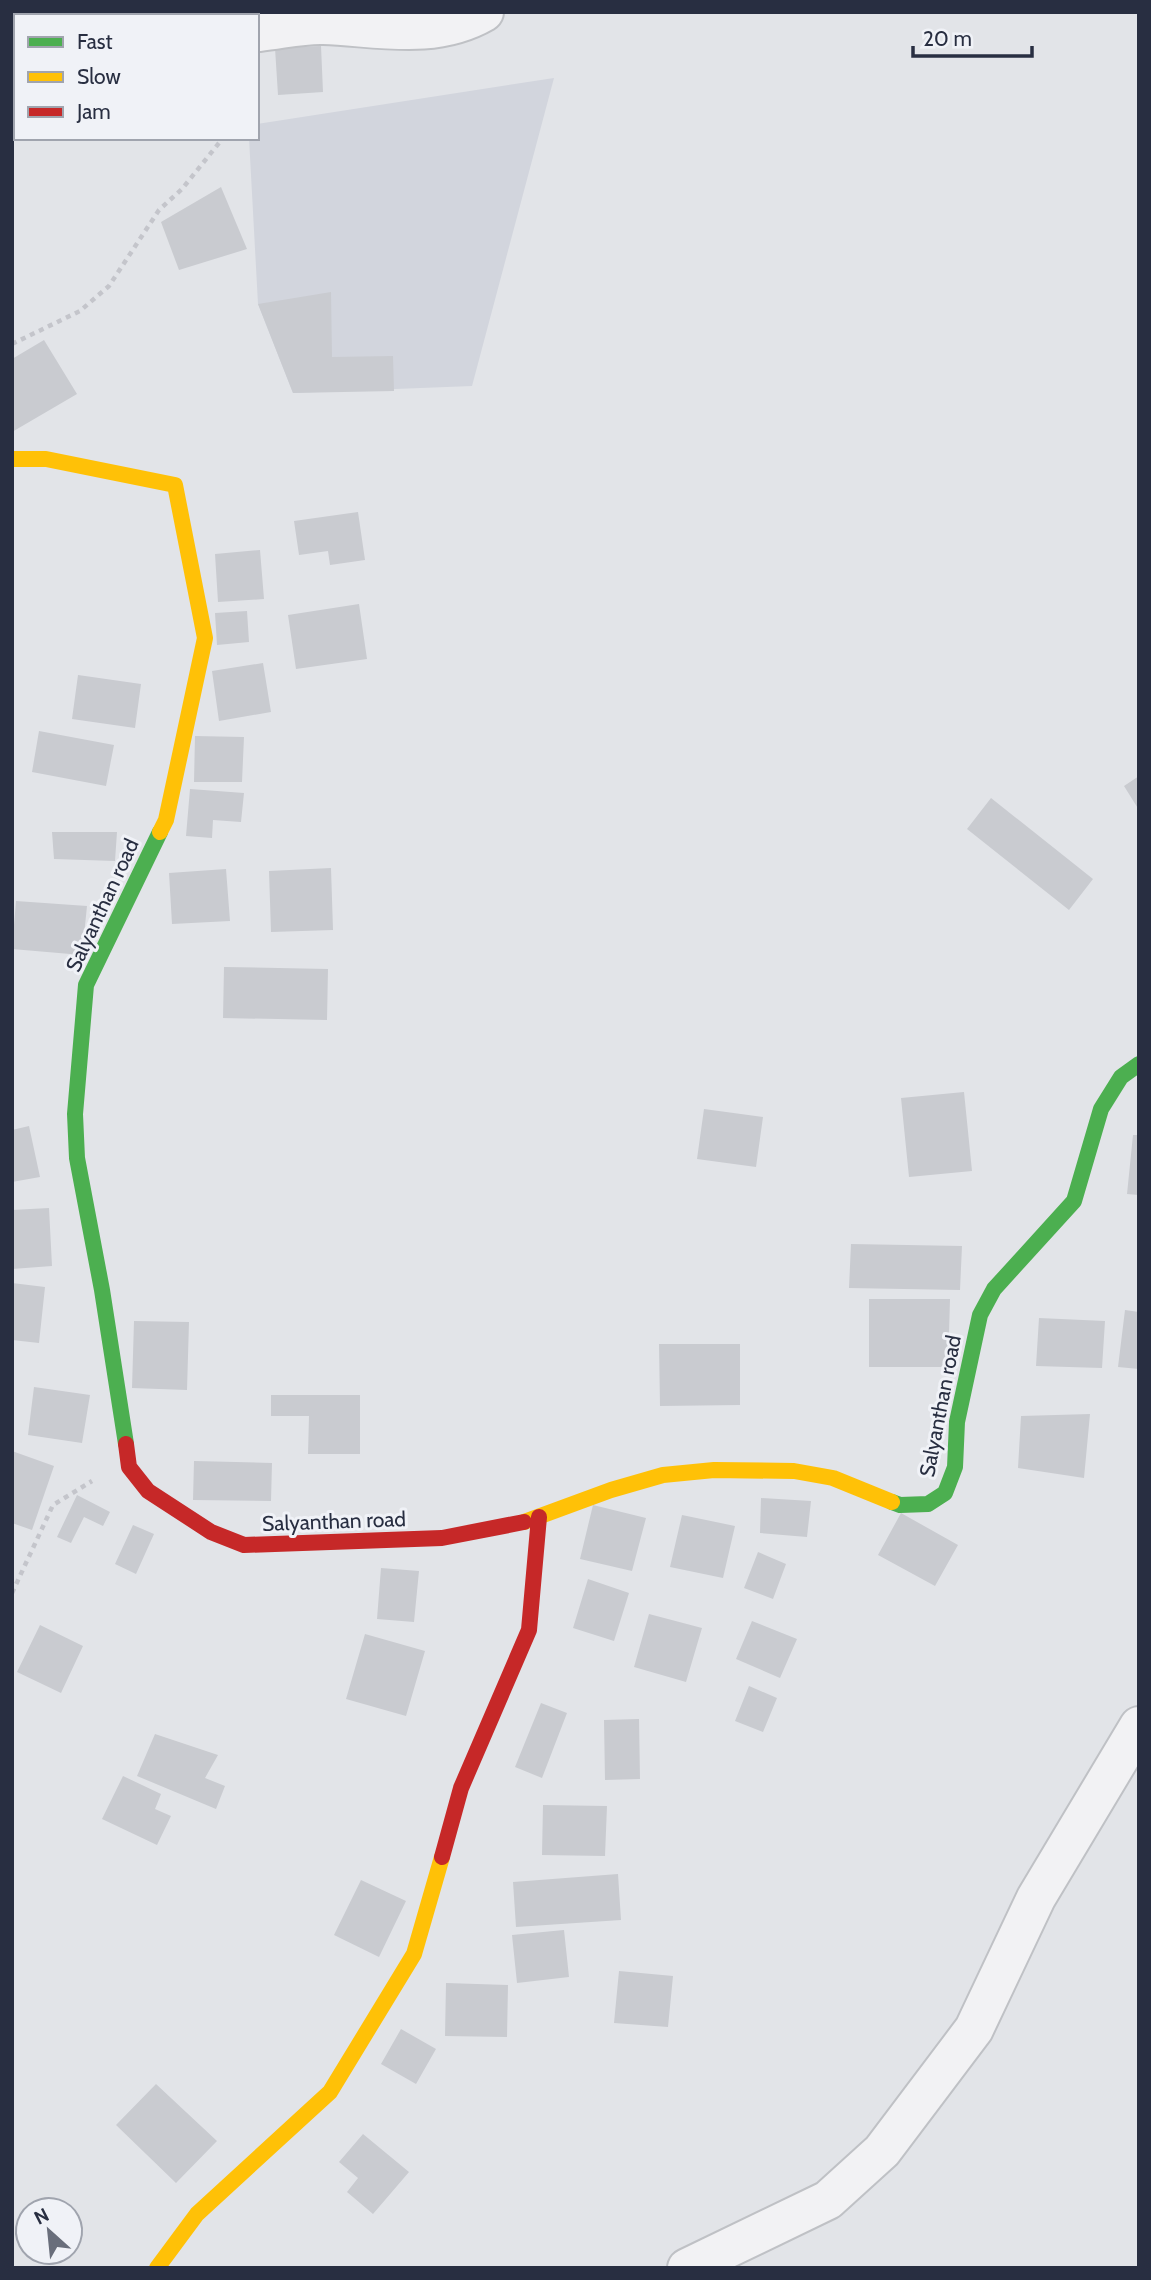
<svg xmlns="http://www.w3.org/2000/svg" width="1151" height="2280" font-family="Cabin,sans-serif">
  <rect width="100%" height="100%" fill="#e2e4e8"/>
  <path fill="#d2d5dd" d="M554 78 472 386 293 393 258 304 249 138H257V124Z"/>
  <path fill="#c9cbd0" d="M321 46 323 92 278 95 275 48Z
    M221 187 247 249 179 270 161 222Z
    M331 292 332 357 393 356 394 391 293 393 258 304Z
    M44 340 77 394 12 432V359Z
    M358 512 365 560 330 565 328 551 299 555 294 521Z
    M260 550 264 599 218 602 215 554Z
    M359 604 367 659 296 669 288 615Z
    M247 611 249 642 217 645 215 613Z
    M263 663 271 712 219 721 212 671Z
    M78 675 141 684 135 728 72 719Z
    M39 731 114 745 106 786 32 772Z
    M195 736 244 737 242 782H194Z
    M1139 776V810L1124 786Z
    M190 789 244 793 241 822 213 820 212 838 186 836Z
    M991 798 1093 879 1069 910 967 829Z
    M52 832H117L115 861 54 859Z
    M331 868 333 930 271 932 269 871Z
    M226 869 230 921 172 924 169 873Z
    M16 901 87 906 82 955 12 949Z
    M224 967 328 969 327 1020 223 1018Z
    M964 1092 972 1171 909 1177 901 1098Z
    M704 1109 763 1117 756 1167 697 1159Z
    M29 1126 40 1177 12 1182V1130Z
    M1133 1135H1139V1195L1127 1194Z
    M49 1208 52 1266 12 1269V1210Z
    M851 1244 962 1246 960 1290 849 1288Z
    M12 1283 45 1287 39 1343 12 1340Z
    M869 1299H950L948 1367H869Z
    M1125 1310 1139 1312V1369L1118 1367Z
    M1039 1318 1105 1321 1102 1368 1036 1366Z
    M134 1321 189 1322 187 1390 132 1388Z
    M659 1344H740V1405L660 1406Z
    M34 1387 90 1395 82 1443 28 1435Z
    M271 1395H360V1454H308L309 1416H271Z
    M1090 1414 1084 1478 1018 1468 1021 1416Z
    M12 1451 54 1466 32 1530 12 1523Z
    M194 1461 272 1463 271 1501 193 1500Z
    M77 1495 110 1512 103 1526 84 1517 71 1543 57 1537Z
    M761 1498 811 1501 807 1537 760 1533Z
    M593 1505 646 1518 632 1571 580 1559Z
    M901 1513 958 1545 935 1586 878 1555Z
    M682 1515 735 1526 723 1578 670 1567Z
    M133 1525 154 1534 136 1574 115 1564Z
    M758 1552 786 1564 773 1599 744 1588Z
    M381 1568 419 1571 414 1622 377 1619Z
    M588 1579 629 1593 614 1641 573 1628Z
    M649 1614 702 1628 686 1682 634 1667Z
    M752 1621 797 1639 780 1678 736 1659Z
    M40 1625 83 1646 61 1693 17 1672Z
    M365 1634 425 1651 406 1716 346 1699Z
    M749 1686 777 1698 763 1732 735 1721Z
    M541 1703 567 1713 542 1778 515 1767Z
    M639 1719 640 1779 605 1780 604 1720Z
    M155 1734 218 1755 205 1778 225 1786 216 1809 137 1776Z
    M123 1776 161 1794 155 1809 171 1816 157 1845 102 1819Z
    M543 1805 607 1806 605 1856 542 1855Z
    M618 1874 621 1920 516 1927 513 1882Z
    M361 1880 406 1901 379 1957 334 1935Z
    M564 1930 569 1977 517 1983 512 1935Z
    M619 1971 673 1976 668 2027 614 2023Z
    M446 1983 508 1985 507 2037 445 2036Z
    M401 2029 436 2049 416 2084 381 2064Z
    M156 2084 217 2141 176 2183 116 2125Z
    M363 2134 409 2172 373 2214 347 2192 358 2178 339 2162Z"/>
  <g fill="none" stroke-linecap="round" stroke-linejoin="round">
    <g stroke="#bfc1c5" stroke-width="42">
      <path id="street" d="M259 32C280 30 303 24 324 25 378 27 434 41 484 12
        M687 2268 828 2200 882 2151 974 2029 1036 1898 1139 1726"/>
    </g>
    <path stroke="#c4c5cb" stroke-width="4.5" stroke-dasharray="5 5" stroke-linecap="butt" d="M12 344 80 311 109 286 159 210 182 189 223 138
      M12 1593 53 1505 92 1481"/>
    <use href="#street" stroke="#f2f2f4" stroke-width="38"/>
    <path stroke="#4caf50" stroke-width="16" d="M126 1444 102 1290 77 1158 75 1114 86 985 160 832
      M892 1502 900 1505 928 1504 945 1493 955 1467 957 1422 980 1315 994 1289 1074 1201 1101 1109 1121 1077 1139 1064"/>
    <path stroke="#ffc107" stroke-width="16" d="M12 459H46L175 485 205 638 166 820 160 832
      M524 1522 611 1490 663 1475 714 1470 794 1471 833 1478 892 1502
      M157 2268 197 2214 330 2092 414 1954 442 1857"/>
    <path stroke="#c62828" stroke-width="16" d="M126 1444 129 1467 148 1491 211 1532 244 1545 442 1538 524 1522
      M442 1857 461 1788 529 1630 539 1517"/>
  </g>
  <g text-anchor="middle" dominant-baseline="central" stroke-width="6" stroke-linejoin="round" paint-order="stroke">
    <g font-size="21" fill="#282e41" stroke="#f0f2f7">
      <text transform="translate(102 905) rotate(-65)">Salyanthan road</text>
      <text transform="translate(940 1406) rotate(-79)">Salyanthan road</text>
      <text transform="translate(334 1521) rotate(-2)">Salyanthan road</text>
    </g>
  </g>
  <rect width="1151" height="2280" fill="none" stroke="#282e41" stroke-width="28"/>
  <rect x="14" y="14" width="245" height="126" fill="#f0f2f7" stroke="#a0a4ae" stroke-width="2"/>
  <rect x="28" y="37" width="35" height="10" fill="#4caf50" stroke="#a0a4ae" stroke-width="2"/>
  <text x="77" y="49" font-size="21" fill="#282e41">Fast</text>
  <rect x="28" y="72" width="35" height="10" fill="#ffc107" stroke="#a0a4ae" stroke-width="2"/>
  <text x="77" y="84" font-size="21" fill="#282e41">Slow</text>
  <rect x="28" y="107" width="35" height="10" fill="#c62828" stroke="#a0a4ae" stroke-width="2"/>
  <text x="77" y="119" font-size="21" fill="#282e41">Jam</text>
  <g transform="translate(49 2231) rotate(333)"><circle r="33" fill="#f0f2f7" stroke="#a0a4ae" stroke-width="2"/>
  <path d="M0-5L12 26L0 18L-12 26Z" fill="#696e7b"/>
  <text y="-10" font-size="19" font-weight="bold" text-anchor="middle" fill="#282e41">N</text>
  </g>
  <path d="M913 46v10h119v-10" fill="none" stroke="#282e41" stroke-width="3.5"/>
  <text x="923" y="46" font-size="21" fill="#282e41" stroke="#f0f2f7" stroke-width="5" paint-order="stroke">20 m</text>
</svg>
